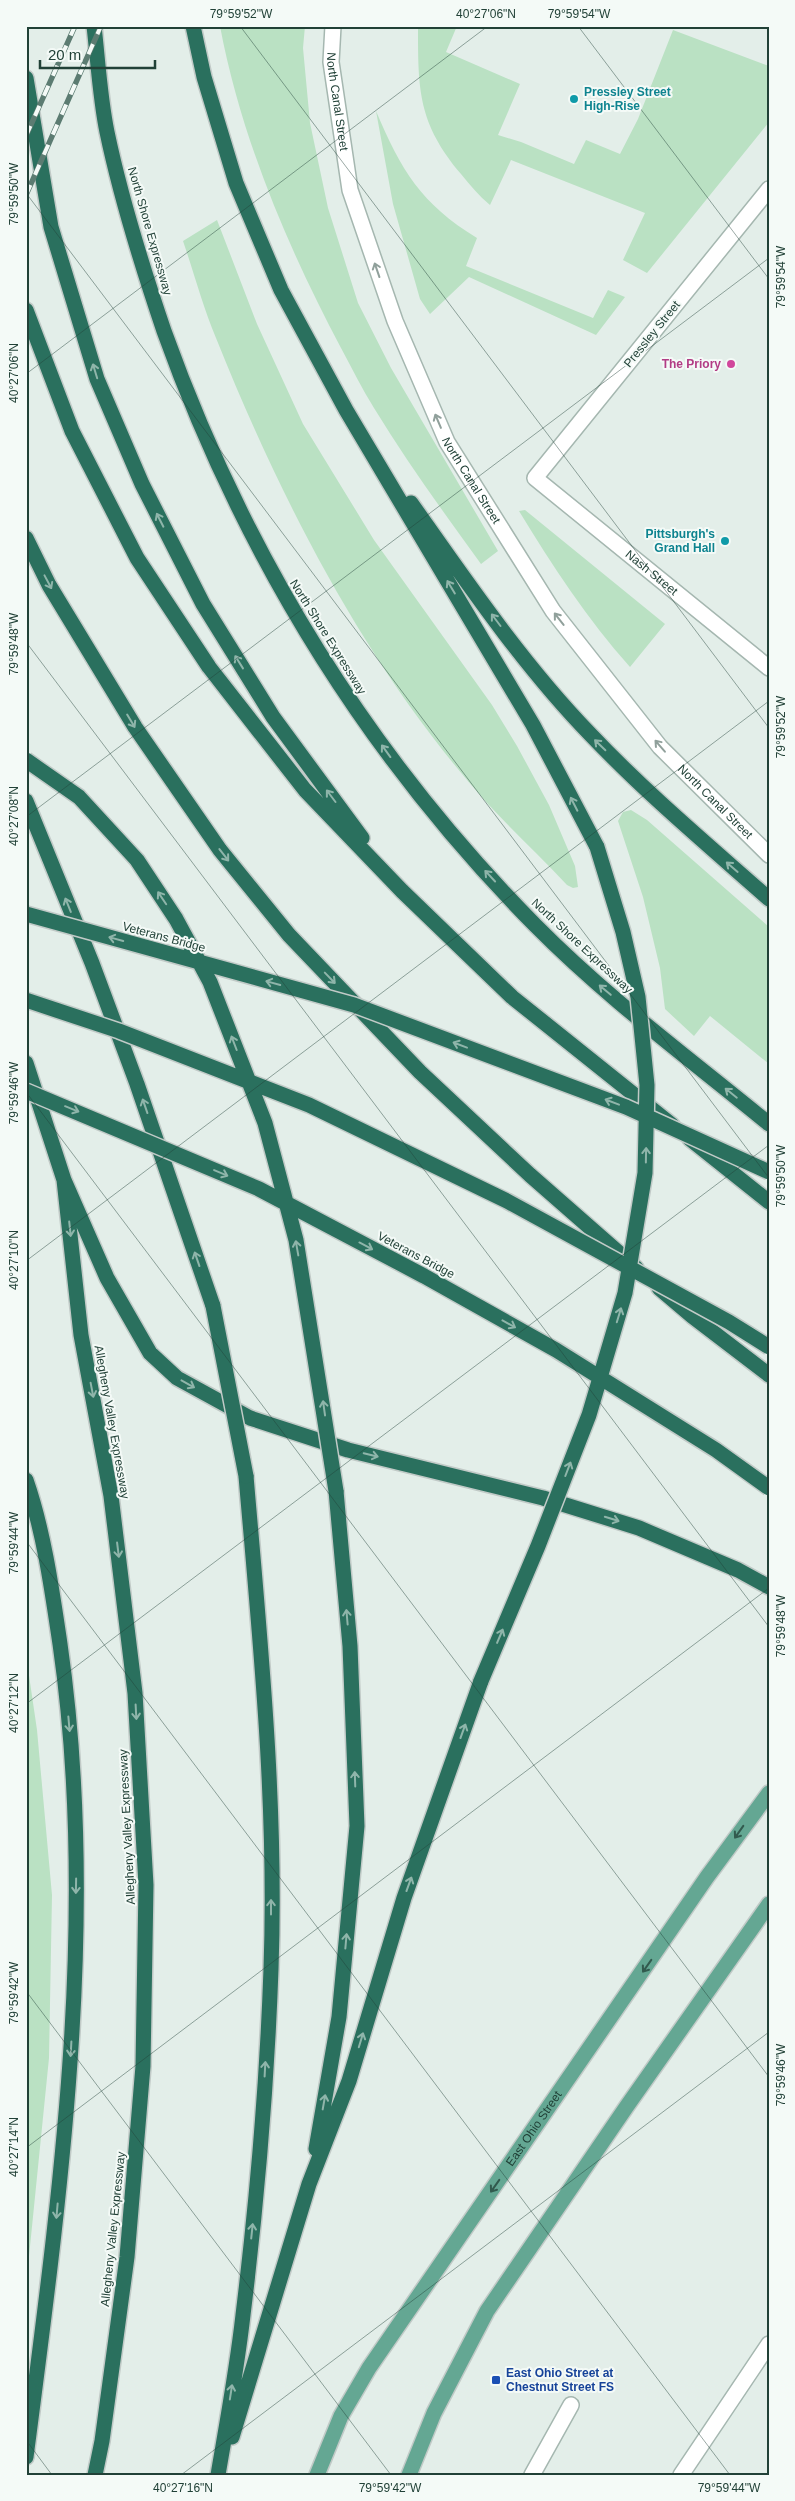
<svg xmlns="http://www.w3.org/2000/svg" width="795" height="2501" font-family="Helvetica,sans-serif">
  <rect width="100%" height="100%" fill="#e3eee9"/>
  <path fill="#bae1c3" d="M220 26H305L303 48 310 123 328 208 358 303 391 368 498 551 481 564C444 513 407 462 374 408 362 389 352 368 341 348 288 248 241 138 220 26Z
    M418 26H457L446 52 520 84 498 135 521 142 574 164 586 140 620 154 638 119 673 30 769 66V122L647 273 623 260 645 213 511 160 490 205C479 196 470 185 461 174 418 123 418 90 418 26Z
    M376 111C401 170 421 204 477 238L466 266 593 318 608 290 625 297 596 335 469 277 430 314 420 299 393 204Z
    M217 220 257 324 303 424 374 540 492 705 517 746 549 805 575 866 578 887 573 888 567 885C541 857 513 831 487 803 368 670 282 503 216 338 203 307 194 273 183 241Z
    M525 510 665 624 630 667C587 619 552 565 519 511Z
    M631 810 647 820 769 927V1064L710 1016 694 1036 665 1009 660 968 643 897 618 821 623 812Z
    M26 1655 37 1730 52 1895 49 2058 26 2286Z"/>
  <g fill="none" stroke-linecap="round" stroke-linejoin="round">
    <g stroke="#a5b7b0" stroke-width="18">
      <path id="service" d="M532 2475 571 2405
        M681 2475 769 2344"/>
    </g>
    <g stroke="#a5b7b0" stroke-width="18">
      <g id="minor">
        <path id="s1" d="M769 189 535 478 769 668"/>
      </g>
    </g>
    <g stroke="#a5b7b0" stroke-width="18">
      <g id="tertiary">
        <path id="s2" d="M333 26 331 62 350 190 395 321 447 442 553 611 660 747 769 855"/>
      </g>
    </g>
    <g stroke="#c1cac7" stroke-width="18">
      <g id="primary">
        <path id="s3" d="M317 2475 341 2416 369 2368 707 1877 769 1793"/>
        <path d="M409 2475 434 2413 487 2311 627 2106 769 1904"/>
      </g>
    </g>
    <g stroke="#c1cac7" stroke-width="18">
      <path id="motorway" d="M94 26C98 61 100 98 107 132 121 199 142 266 164 331 245 557 366 754 535 925 607 998 690 1059 769 1124
        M193 26 204 77 236 183 281 290 346 410 533 725 597 847
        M26 78 51 227 97 379 142 484 203 604 273 717 362 838
        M26 310 72 431 137 558 209 667 305 790 402 891 512 997 672 1125
        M411 503C466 581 523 665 590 734 646 793 708 845 769 899
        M26 538 49 585 135 727 220 850 289 935 420 1072 530 1175 636 1268
        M26 801 92 963 137 1084 213 1306
        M26 1063 64 1180 107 1278 150 1353 177 1378 250 1418 348 1450 543 1498 639 1528 738 1570 769 1587
        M690 1139 769 1202
        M64 1180 81 1335 111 1496 135 1693 146 1885 143 2066 127 2257 102 2441 95 2475
        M659 1288 692 1316 769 1375
        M26 1480C44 1532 52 1590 60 1644 99 1914 61 2188 26 2457
        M316 2149 339 2017 357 1826 350 1646 336 1491
        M232 2437 309 2184 349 2081 404 1898 481 1681
        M218 2475C227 2422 237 2369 243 2315 257 2201 267 2084 271 1969 277 1804 260 1640 246 1476"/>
    </g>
    <use href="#service" stroke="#fff" stroke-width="15"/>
    <use href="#minor" stroke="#fff" stroke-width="15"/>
    <use href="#tertiary" stroke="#fff" stroke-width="15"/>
    <use href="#primary" stroke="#64a793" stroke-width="15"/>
    <use href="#motorway" stroke="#2a705e" stroke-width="15"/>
    <g stroke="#5c7c72" stroke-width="5.5">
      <path id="rail" d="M26 136 75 26
        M26 195 101 26"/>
    </g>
    <use href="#rail" stroke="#f4faf7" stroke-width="4" stroke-dasharray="11" stroke-linecap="butt"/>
    <g stroke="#c1cac7" stroke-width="18" stroke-linecap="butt">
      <path id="motorway-bridge" d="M26 760 79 797 137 860 176 919 210 982 265 1123 296 1240 336 1491
        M26 914 354 1005 626 1107 769 1172
        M26 1000 119 1031 309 1105 507 1201 729 1322 769 1347
        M26 1091 259 1189 424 1276 556 1350 716 1450 769 1488
        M213 1306 246 1476
        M481 1681 538 1546 589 1415 625 1293 645 1173 647 1085 638 997 623 932 597 847"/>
    </g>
    <use href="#motorway-bridge" stroke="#2a705e" stroke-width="15"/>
  </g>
  <defs><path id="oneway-shaft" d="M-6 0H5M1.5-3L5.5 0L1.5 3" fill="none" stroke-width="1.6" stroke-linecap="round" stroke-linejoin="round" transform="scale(1.25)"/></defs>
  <g stroke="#90a09b">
    <use href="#oneway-shaft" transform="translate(377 270) rotate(-109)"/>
    <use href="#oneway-shaft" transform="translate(438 421) rotate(-113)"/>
    <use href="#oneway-shaft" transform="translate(559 619) rotate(-128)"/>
    <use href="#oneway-shaft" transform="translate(660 746) rotate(-131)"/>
  </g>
  <g stroke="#8fb5aa">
    <use href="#oneway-shaft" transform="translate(95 371) rotate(-107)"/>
    <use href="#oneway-shaft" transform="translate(160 520) rotate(-117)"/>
    <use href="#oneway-shaft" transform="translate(48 582) rotate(62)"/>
    <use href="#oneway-shaft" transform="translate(451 587) rotate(-121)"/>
    <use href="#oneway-shaft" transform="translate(496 620) rotate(-127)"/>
    <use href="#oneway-shaft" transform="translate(239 662) rotate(-122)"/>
    <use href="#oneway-shaft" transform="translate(131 721) rotate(59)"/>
    <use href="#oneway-shaft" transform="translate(600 745) rotate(-136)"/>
    <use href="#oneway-shaft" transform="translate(386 751) rotate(-126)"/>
    <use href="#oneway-shaft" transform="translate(331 796) rotate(-127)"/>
    <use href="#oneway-shaft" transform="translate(574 804) rotate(-117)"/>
    <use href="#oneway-shaft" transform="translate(224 855) rotate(52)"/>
    <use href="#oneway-shaft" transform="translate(732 867) rotate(-139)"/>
    <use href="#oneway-shaft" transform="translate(490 876) rotate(-133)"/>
    <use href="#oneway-shaft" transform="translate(162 898) rotate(-124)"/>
    <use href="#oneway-shaft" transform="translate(68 905) rotate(-112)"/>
    <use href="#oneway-shaft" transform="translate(116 939) rotate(-165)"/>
    <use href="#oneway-shaft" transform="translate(330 978) rotate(46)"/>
    <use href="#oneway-shaft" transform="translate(273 983) rotate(-165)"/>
    <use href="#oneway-shaft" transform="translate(605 990) rotate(-140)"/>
    <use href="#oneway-shaft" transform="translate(234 1043) rotate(-111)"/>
    <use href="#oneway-shaft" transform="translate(460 1045) rotate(-159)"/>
    <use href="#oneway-shaft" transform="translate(731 1093) rotate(-141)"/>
    <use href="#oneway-shaft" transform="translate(612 1102) rotate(-159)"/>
    <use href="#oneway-shaft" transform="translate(145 1106) rotate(-109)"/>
    <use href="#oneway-shaft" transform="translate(72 1109) rotate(22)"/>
    <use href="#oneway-shaft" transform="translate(646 1155) rotate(-89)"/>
    <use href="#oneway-shaft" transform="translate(221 1173) rotate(23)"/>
    <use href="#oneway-shaft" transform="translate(70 1229) rotate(84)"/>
    <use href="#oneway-shaft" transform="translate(366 1246) rotate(28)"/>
    <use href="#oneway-shaft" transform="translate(297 1248) rotate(-100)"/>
    <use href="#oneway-shaft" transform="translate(197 1259) rotate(-109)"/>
    <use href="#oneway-shaft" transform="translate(619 1315) rotate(-73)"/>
    <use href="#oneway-shaft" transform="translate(509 1324) rotate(29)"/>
    <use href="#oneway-shaft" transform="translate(188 1384) rotate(29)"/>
    <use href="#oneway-shaft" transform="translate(92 1390) rotate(79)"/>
    <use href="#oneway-shaft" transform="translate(324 1408) rotate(-98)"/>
    <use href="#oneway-shaft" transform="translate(371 1455) rotate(14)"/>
    <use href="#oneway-shaft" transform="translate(568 1469) rotate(-69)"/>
    <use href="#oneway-shaft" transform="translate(612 1519) rotate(17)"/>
    <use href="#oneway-shaft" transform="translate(118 1550) rotate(83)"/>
    <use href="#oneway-shaft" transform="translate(347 1617) rotate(-95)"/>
    <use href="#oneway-shaft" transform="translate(500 1636) rotate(-67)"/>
    <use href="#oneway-shaft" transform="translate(136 1712) rotate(87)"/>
    <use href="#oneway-shaft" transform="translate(69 1724) rotate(85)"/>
    <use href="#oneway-shaft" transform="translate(463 1731) rotate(-70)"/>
    <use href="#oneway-shaft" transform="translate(355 1779) rotate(-92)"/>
    <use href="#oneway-shaft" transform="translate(409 1884) rotate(-70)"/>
    <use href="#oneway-shaft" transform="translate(76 1886) rotate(91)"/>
    <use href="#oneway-shaft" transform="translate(271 1907) rotate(-90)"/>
    <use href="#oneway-shaft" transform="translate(346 1941) rotate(-85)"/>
    <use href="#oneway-shaft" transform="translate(361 2040) rotate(-73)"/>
    <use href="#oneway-shaft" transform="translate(71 2049) rotate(93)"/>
    <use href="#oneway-shaft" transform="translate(265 2069) rotate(-87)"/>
    <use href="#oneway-shaft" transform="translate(324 2102) rotate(-80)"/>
    <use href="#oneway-shaft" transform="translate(57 2211) rotate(95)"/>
    <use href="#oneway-shaft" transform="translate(252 2231) rotate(-84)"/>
    <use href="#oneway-shaft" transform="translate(231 2392) rotate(-81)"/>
  </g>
  <g stroke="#325a4e">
    <use href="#oneway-shaft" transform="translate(739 1832) rotate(125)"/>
    <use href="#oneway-shaft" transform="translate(647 1966) rotate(125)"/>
    <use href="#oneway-shaft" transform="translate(495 2186) rotate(125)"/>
  </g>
  <path fill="none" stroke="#214137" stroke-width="1" stroke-opacity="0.45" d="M240 26 769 728M578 26 769 279M26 193 769 1178M26 374 488 26M26 642 769 1627M26 817 769 258M26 1092 769 2077M26 1261 769 701M26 1541 730 2475M26 1704 769 1145M26 1991 391 2475M26 2148 769 1588M26 2440 52 2475M181 2475 769 2032"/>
  <g fill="#0f9aa8" stroke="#f4faf7" stroke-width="2">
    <circle cx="574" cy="99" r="5"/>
    <circle cx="725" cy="541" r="5"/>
  </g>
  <circle fill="#d1479c" stroke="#f4faf7" stroke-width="2" cx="731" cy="364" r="5"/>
  <rect fill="#1a4fb4" stroke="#f4faf7" stroke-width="2" x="491" y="2375" width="10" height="10" rx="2.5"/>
  <g text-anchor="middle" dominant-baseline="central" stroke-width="4" stroke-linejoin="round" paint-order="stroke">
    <g font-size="12" font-weight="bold" fill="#0d838f" stroke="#f4faf7" text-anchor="start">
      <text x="584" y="92">Pressley Street<tspan x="584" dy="14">High-Rise</tspan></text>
      <text x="715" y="534" text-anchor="end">Pittsburgh's<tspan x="715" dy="14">Grand Hall</tspan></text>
    </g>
    <g font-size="12" fill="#214137" stroke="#f4faf7">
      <text stroke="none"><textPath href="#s2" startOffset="76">North Canal Street</textPath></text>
      <text transform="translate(150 231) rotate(74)">North Shore Expressway</text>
      <text transform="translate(652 334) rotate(-51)">Pressley Street</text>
      <text stroke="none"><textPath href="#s2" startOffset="481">North Canal Street</textPath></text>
      <text stroke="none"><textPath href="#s1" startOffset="522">Nash Street</textPath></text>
      <text transform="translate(328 637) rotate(58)">North Shore Expressway</text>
      <text stroke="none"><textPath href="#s2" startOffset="886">North Canal Street</textPath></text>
      <text transform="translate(164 937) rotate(15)">Veterans Bridge</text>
      <text transform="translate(582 946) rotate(43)">North Shore Expressway</text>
      <text transform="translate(416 1255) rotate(28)">Veterans Bridge</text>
      <text transform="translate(112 1422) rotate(80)">Allegheny Valley Expressway</text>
      <text transform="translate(127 1827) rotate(-93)">Allegheny Valley Expressway</text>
      <text stroke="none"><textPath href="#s3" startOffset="410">East Ohio Street</textPath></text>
      <text transform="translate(113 2229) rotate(-84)">Allegheny Valley Expressway</text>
    </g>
    <g font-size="12" font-weight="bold" fill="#b23c85" stroke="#f4faf7" text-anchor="end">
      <text x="721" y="364">The Priory</text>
    </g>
    <g font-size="12" font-weight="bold" fill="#164399" stroke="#f4faf7" text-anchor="start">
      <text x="506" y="2373">East Ohio Street at<tspan x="506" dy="14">Chestnut Street FS</tspan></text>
    </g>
  </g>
  <rect width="795" height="2501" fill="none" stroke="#f4faf7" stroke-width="55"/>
  <path d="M40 60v8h115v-8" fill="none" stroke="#214137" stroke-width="2.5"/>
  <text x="48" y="60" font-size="15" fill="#214137" stroke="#f4faf7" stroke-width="4" paint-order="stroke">20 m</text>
  <rect x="28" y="28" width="740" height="2446" fill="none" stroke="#214137" stroke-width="2"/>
  <g font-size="12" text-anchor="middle" fill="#214137">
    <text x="241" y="18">79°59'52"W</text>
    <text x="486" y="18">40°27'06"N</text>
    <text x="579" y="18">79°59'54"W</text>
    <text transform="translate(14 194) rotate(-90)" y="4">79°59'50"W</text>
    <text transform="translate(781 277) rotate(-90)" y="4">79°59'54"W</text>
    <text transform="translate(14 373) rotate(-90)" y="4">40°27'06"N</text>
    <text transform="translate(14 644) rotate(-90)" y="4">79°59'48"W</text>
    <text transform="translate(781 727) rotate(-90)" y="4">79°59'52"W</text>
    <text transform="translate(14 816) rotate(-90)" y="4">40°27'08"N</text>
    <text transform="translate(14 1093) rotate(-90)" y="4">79°59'46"W</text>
    <text transform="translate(781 1176) rotate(-90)" y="4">79°59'50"W</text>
    <text transform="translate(14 1260) rotate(-90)" y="4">40°27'10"N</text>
    <text transform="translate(14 1543) rotate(-90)" y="4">79°59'44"W</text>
    <text transform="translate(781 1626) rotate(-90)" y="4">79°59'48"W</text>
    <text transform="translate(14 1703) rotate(-90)" y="4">40°27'12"N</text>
    <text transform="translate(14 1993) rotate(-90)" y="4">79°59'42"W</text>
    <text transform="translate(781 2075) rotate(-90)" y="4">79°59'46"W</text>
    <text transform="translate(14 2147) rotate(-90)" y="4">40°27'14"N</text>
    <text x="183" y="2492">40°27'16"N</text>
    <text x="390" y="2492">79°59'42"W</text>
    <text x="729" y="2492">79°59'44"W</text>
  </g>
</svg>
